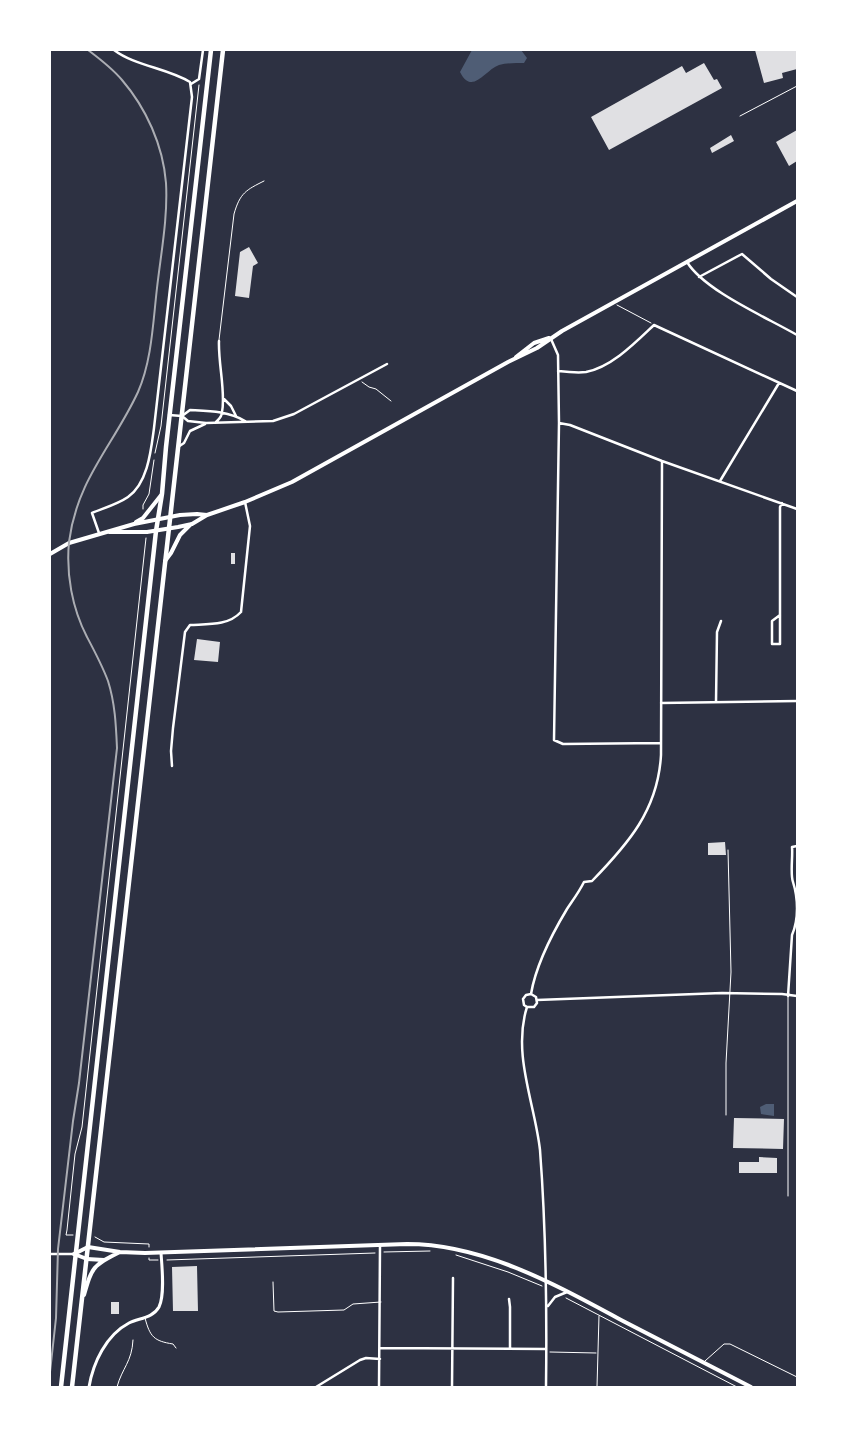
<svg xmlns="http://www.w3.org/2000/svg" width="847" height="1437" font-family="'Roboto Condensed',sans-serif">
  <rect width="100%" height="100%" fill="#2d3142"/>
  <path fill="#4f5d75" d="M472 50H521L527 58 524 63C516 63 507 63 499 65 485 70 472 96 460 72Z
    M766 1104H774V1116L761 1114 760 1107Z"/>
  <path fill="#e0e0e3" d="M755 50H797V69L782 73 783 78 764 83Z
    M704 63 714 80 717 79 722 88 609 150 591 117 682 66 686 73Z
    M797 130V161L789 166 776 142Z
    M731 135 734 141 712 153 710 148Z
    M249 247 258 263 253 266 249 298 235 296 240 252Z
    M231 553H235V564H231Z
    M197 639 220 642 218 662 194 660Z
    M725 842 726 855H708V843Z
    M734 1118 784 1119 783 1149 733 1148Z
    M759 1157 777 1158V1173H739V1162H759Z
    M197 1266 198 1311H173L172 1267Z
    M111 1302H119V1314H111Z"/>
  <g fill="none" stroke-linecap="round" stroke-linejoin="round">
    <path stroke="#fff" stroke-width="1" d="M617 305 651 323
      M362 382 369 387 376 389 391 401
      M155 453 161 426 199 85
      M143 509V505L149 494 154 460
      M73 1235H66L67 1230 75 1154 82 1127 146 538
      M95 1237 104 1242 149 1244V1247
      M384 1252 430 1251
      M456 1255 508 1272 542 1286
      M149 1258V1260H158
      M167 1260 375 1253
      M566 1298 737 1387
      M550 1352 596 1353
      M597 1387 599 1316"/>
    <path stroke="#fff" stroke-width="1" d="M740 116 797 86
      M219 340 234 214C240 193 246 190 264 181
      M726 1115V1063L731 972 728 850
      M788 1196V997
      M273 1282 274 1311 278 1312 344 1310 353 1304 381 1302
      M145 1318C150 1337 154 1341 173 1344L176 1348
      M705 1361 724 1344H730L797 1377
      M117 1387C122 1368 132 1362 133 1340"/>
    <path stroke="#fff" stroke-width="2.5" d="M191 84 199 79 203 50
      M687 262C705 291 766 317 797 335
      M699 277 742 254 771 279 797 297
      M551 339 558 355 559 423 554 740 563 744 661 743
      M558 371C567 372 578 373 586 372 612 367 636 342 654 325L797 391
      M224 399 231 406 236 416
      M169 415 182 416 188 421 206 423 273 421 294 414 387 364
      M182 416 190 410C209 411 228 411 245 421
      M216 422C219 419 222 417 222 412 226 393 218 363 219 341
      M559 423 570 425 662 461 797 509
      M178 447 184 443 190 431 205 424
      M720 481 779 383
      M99 533 92 513C104 508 118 504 128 497 148 483 151 450 154 428L192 97 190 82C167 68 135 66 114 50
      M780 615 772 621V644H780C780 598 780 552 780 507L782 503
      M716 702 717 632 721 621
      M661 703 797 701
      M172 766 171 751 173 728 185 632 190 625C208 624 228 626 241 612L250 526 245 502
      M531 994C536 964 552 934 567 909 573 900 579 892 584 882L592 881C628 844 658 810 661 755L662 461
      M788 996 792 935C799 919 798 898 793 882 790 874 793 856 792 847L797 846
      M537 1000 722 993 782 994 797 996
      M527 1007C512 1054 535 1104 540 1150 546 1229 547 1308 546 1387
      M527 1007 524 1005 523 999 526 995 531 994
      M528 1007H534L537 1003 536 997 531 994
      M50 1254H74
      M509 1299 510 1307V1349
      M548 1306 555 1297 567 1292
      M380 1348 546 1349
      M316 1387 360 1360 366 1358 380 1359
      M379 1387 380 1246
      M452 1387 453 1278"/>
    <path stroke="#fff" stroke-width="3" d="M89 1387C93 1363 106 1335 129 1323 139 1318 153 1318 159 1307 165 1295 162 1267 161 1253"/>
    <path stroke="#fff" stroke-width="4" d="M516 357 534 343 549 338
      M136 522 143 518 162 494
      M109 532H147L178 527 192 524 207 515 245 502 292 482 508 362 537 348 562 331 797 201
      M50 554 69 543 134 524 180 515 197 514 207 515
      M165 561 171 553 180 535 191 524
      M74 1254 88 1247 120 1252 145 1253 407 1244C484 1244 556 1285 623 1321 665 1343 708 1365 751 1387
      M74 1254 87 1259 104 1260
      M84 1295C92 1267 93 1265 120 1252"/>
    <path stroke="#fff" stroke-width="4.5" d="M61 1387 156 531 162 494 166 447 211 50
      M72 1387 223 50"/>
    <path stroke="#abadb3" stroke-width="2" d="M50 1372 56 1318 58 1249 73 1121 79 1083 117 748C116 725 115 703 108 681 102 665 95 652 87 637 72 608 66 574 69 542 77 479 113 446 138 392 152 360 153 322 157 288 161 253 168 217 166 183 163 145 146 108 122 80 112 68 100 59 88 50"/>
  </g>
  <rect width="847" height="1437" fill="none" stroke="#ffffff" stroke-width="102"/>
</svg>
